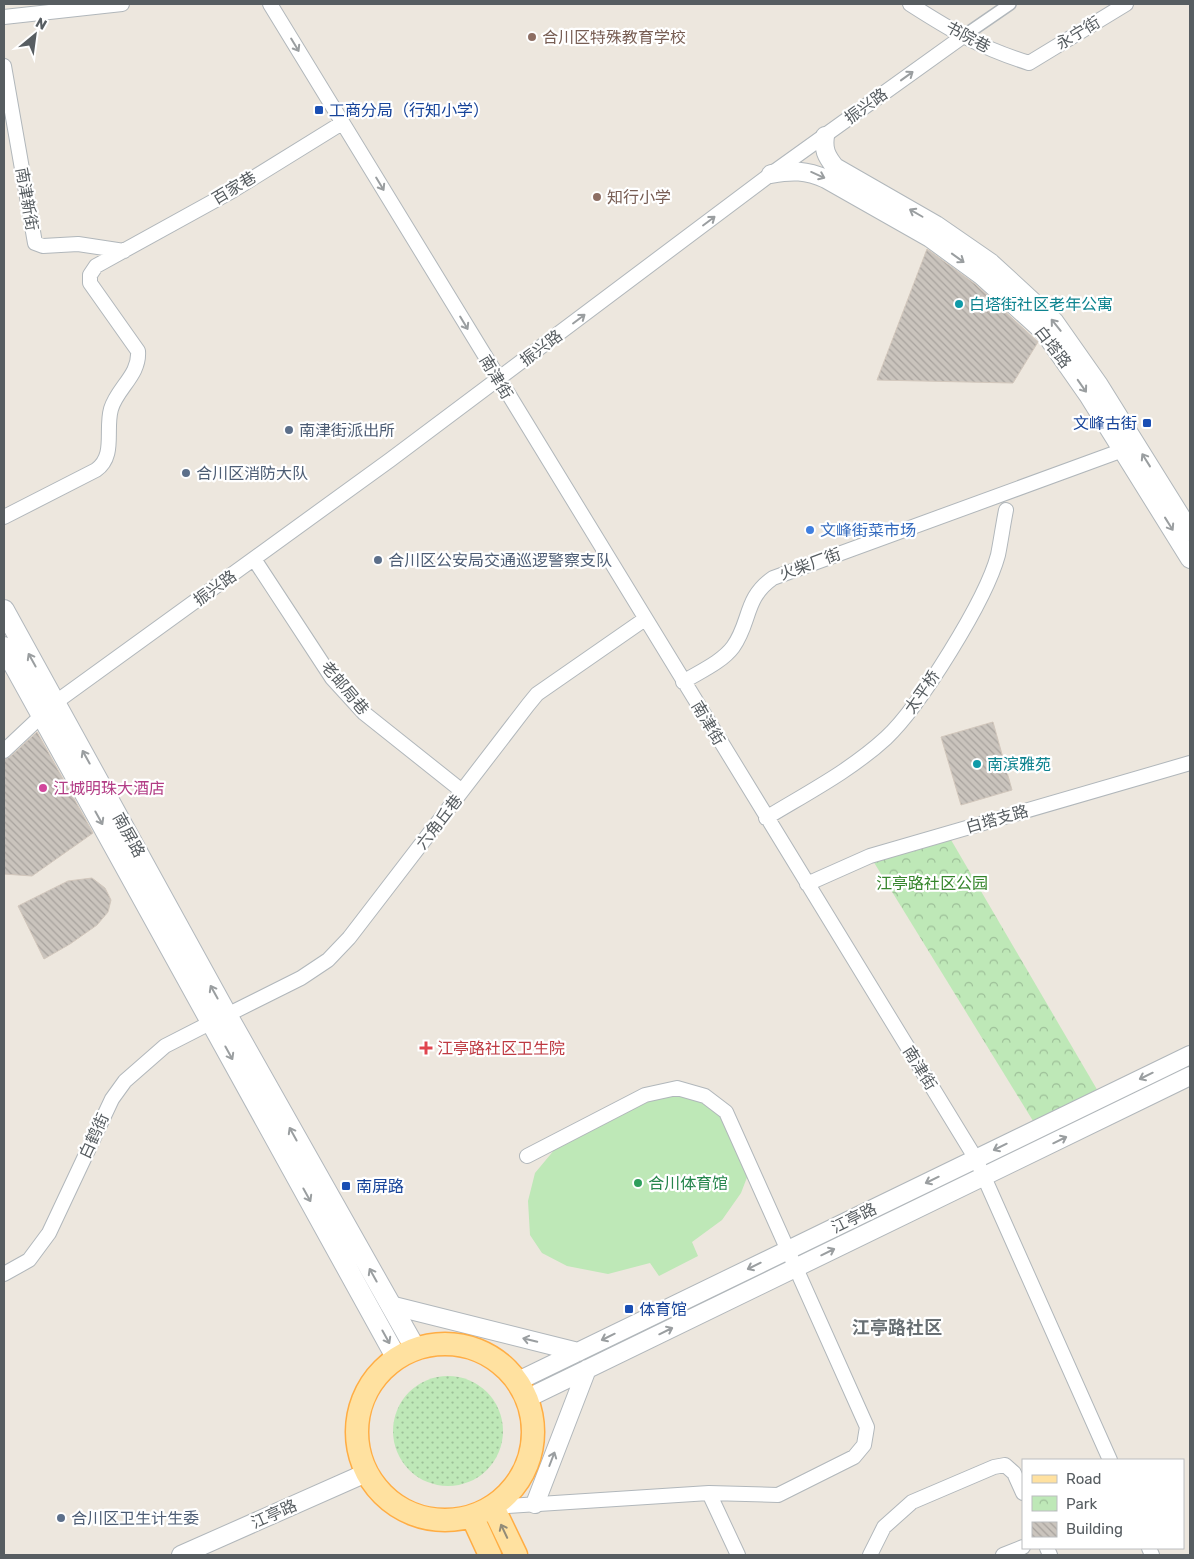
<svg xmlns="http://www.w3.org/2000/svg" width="1194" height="1559" font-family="Rubik,'Noto Sans SC',sans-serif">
  <defs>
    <pattern id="grass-dots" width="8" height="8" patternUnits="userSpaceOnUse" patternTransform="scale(1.25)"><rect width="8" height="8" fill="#bee8b7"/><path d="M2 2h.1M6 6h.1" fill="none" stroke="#9dbf98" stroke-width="1.8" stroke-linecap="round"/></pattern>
    <pattern id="park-crowns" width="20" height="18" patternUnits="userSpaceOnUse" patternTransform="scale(1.25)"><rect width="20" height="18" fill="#bee8b7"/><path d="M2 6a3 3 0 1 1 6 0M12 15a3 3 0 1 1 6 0" fill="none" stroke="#9dbf98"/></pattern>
    <pattern id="building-back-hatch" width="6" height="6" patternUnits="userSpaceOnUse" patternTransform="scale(1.25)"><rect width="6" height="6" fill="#cac4bd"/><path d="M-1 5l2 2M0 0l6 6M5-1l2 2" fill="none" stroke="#a7a29d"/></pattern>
  </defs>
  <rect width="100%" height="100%" fill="#ede7de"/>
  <path fill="url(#grass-dots)" d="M393 1431a55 55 0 1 1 110 0a55 55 0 1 1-110 0Z"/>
  <path fill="url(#park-crowns)" d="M947 833 1102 1098 1038 1129 870 856Z"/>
  <path fill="#bee8b7" d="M677 1088 726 1112 743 1133 751 1167 741 1193 722 1220 692 1242 698 1256 659 1276 650 1263 608 1274 567 1266 542 1253 530 1235 528 1201 535 1173 565 1137Z"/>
  <path fill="url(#building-back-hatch)" stroke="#d2c7bc" d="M927 249 975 284 1038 342 1013 383 877 380Z
    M993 722 1012 790 961 805 941 737Z
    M37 732 93 833 32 876 4 874V760L10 757Z
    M92 878 105 888 111 900 108 912 97 925 70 944 44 959 18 906 68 881Z"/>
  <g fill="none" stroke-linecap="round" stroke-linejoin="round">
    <g stroke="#b1b7bb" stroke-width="14">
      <path id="pedestrian" d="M962 37 1010 4"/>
    </g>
    <g stroke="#b1b7bb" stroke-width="16">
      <path id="minor" d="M270 4 976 1159 1110 1460
        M910 4C952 31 981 48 1029 63L1126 4
        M4 17 122 4
        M4 66 35 243 43 246 78 244 124 251
        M4 517 96 470C116 456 105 430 111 409 117 388 140 375 138 351L90 283V275L96 266 232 191 342 123
        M254 559 332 678 364 713 462 791
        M683 682C699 672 722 662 733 647 751 622 744 598 773 578L1123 450
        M4 751 56 702 390 460 771 174 962 37
        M766 818C807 793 850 771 886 738 920 706 986 600 998 555 1001 540 1003 525 1006 510
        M807 884 870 856 1190 763
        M227 1015 301 978 328 960 349 938 528 705 537 694 645 619
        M4 1274 29 1260 49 1233 112 1099 125 1081 165 1046 212 1022
        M709 1493 738 1555
        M493 1507 709 1493 778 1495 854 1457 864 1445 867 1427 726 1112 705 1096 677 1088 645 1095 527 1156
        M1047 1548 1050 1555
        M1149 1548 1152 1555
        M870 1555 884 1527 912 1502 994 1467 1005 1465 1014 1473 1023 1493
        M1003 1555 1023 1547"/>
    </g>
    <g stroke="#b1b7bb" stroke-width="20">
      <path id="tertiary" d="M825 136C823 149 826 156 835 167L936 225 991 263 1054 321 1099 385 1190 531
        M771 174C792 170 806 170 826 179L930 238 982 276 1044 332 1088 395 1190 559
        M390 1305 578 1352
        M518 1381 1190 1055
        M528 1398 1190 1076
        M535 1504 587 1369
        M181 1555 366 1473"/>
    </g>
    <g stroke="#b2b8bd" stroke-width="22">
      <path id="secondary" d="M4 610 227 1015 415 1348
        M4 647 396 1357"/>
    </g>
    <g stroke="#ffad44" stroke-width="25">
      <path id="primary" d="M357 1432a88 88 0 1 1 176 0a88 88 0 1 1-176 0Z
        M493 1507 516 1555
        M472 1516 490 1555"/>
    </g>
    <use href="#pedestrian" stroke="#fff" stroke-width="11"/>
    <use href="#minor" stroke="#fff" stroke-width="14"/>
    <use href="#tertiary" stroke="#fff" stroke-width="18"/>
    <use href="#secondary" stroke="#fff" stroke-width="20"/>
    <use href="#primary" stroke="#ffe1a0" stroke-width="22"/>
  </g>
  <defs><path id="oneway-shaft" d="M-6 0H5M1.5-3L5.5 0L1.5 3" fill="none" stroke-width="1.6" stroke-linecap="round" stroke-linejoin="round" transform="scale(1.25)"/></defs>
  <g stroke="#9a9ea0">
    <use href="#oneway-shaft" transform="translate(295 45) rotate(59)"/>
    <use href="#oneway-shaft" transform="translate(907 76) rotate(-36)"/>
    <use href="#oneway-shaft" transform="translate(818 175) rotate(24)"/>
    <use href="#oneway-shaft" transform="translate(380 184) rotate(59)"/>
    <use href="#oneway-shaft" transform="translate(916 213) rotate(-150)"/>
    <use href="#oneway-shaft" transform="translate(709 221) rotate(-37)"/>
    <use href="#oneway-shaft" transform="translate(958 258) rotate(36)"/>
    <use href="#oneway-shaft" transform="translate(579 319) rotate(-37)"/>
    <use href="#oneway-shaft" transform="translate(464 323) rotate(59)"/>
    <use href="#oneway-shaft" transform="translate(1056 325) rotate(-129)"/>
    <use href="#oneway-shaft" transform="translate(1082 386) rotate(55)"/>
    <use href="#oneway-shaft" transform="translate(1146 460) rotate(-122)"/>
    <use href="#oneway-shaft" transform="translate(1169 524) rotate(58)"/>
    <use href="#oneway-shaft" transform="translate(32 660) rotate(-119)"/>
    <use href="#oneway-shaft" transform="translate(86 757) rotate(-119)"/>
    <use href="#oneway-shaft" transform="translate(99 818) rotate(61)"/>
    <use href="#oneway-shaft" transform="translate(214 992) rotate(-119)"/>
    <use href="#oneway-shaft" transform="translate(229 1053) rotate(61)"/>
    <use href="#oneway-shaft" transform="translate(1146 1076) rotate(154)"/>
    <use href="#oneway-shaft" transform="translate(293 1134) rotate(-119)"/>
    <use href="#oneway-shaft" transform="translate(1060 1140) rotate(-26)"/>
    <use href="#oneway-shaft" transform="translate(1000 1147) rotate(154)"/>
    <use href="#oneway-shaft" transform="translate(932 1180) rotate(154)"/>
    <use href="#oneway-shaft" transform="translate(307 1195) rotate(61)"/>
    <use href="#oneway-shaft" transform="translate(828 1252) rotate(-26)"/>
    <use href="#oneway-shaft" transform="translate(754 1266) rotate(154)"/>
    <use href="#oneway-shaft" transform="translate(373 1275) rotate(-119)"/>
    <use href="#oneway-shaft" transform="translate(666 1331) rotate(-26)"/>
    <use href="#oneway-shaft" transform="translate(386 1337) rotate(61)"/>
    <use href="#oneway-shaft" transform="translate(608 1337) rotate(154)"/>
    <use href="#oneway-shaft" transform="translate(530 1340) rotate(-166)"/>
    <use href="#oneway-shaft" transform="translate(552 1459) rotate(-69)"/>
  </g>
  <use stroke="#928b77" href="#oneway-shaft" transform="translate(504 1531) rotate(-115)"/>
  <g fill="#8d6e63" stroke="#fff" stroke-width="2">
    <circle cx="532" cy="37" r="5"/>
    <circle cx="597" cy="197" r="5"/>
  </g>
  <g fill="#1a4fb4" stroke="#fff" stroke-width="2">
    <rect x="314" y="105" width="10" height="10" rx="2.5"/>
    <rect x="1142" y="418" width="10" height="10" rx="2.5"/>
    <rect x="341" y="1181" width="10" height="10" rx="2.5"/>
    <rect x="624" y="1304" width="10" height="10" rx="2.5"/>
  </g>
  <g fill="#0f9aa8" stroke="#fff" stroke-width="2">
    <circle cx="959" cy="304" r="5"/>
    <circle cx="977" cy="764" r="5"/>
  </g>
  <g fill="#5c6f8a" stroke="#fff" stroke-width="2">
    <circle cx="289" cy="430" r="5"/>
    <circle cx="186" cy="473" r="5"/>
    <circle cx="378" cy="560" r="5"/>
    <circle cx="61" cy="1518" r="5"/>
  </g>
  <circle fill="#3f7fe0" stroke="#fff" stroke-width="2" cx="810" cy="530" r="5"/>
  <circle fill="#d1479c" stroke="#fff" stroke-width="2" cx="43" cy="788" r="5"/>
  <path fill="#e0444e" stroke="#fff" stroke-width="2" d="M423.5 1040.5h5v5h5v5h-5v5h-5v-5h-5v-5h5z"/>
  <circle fill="#2e9e5b" stroke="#fff" stroke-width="2" cx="638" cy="1183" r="5"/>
  <g text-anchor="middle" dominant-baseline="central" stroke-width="4.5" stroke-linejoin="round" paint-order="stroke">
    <g font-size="16" fill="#575d61" stroke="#fff">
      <text transform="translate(1078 33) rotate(-31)">永宁街</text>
      <text transform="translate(968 37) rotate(28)">书院巷</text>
      <text transform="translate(866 106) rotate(-36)">振兴路</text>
      <text transform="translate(234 188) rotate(-31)">百家巷</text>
      <text transform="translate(27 199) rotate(80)">南津新街</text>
      <text transform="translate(1053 347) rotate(52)">白塔路</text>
      <text transform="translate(541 348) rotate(-37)">振兴路</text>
      <text transform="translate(496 377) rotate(59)">南津街</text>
      <text transform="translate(810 564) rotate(-20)">火柴厂街</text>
      <text transform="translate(215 588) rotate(-36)">振兴路</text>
      <text transform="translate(345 688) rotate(50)">老邮局巷</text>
      <text transform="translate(922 692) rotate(-55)">太平桥</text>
      <text transform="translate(708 723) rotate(59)">南津街</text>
      <text transform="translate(997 819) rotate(-16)">白塔支路</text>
      <text transform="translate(439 822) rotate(-52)">六角丘巷</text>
      <text transform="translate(129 835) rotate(61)">南屏路</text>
      <text transform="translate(920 1068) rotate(58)">南津街</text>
      <text transform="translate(94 1136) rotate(-65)">白鹤街</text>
      <text transform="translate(854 1218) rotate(-26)">江亭路</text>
      <text transform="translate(274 1514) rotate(-24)">江亭路</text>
    </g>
    <g font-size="16" fill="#785e54" stroke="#fff" text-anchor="start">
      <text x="542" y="37">合川区特殊教育学校</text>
      <text x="607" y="197">知行小学</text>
    </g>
    <g font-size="16" fill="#164399" stroke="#fff" text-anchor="start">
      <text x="329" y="110">工商分局（行知小学）</text>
      <text x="1137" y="423" text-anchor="end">文峰古街</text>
      <text x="356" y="1186">南屏路</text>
      <text x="639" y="1309">体育馆</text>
    </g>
    <g font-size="16" fill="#0d838f" stroke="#fff" text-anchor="start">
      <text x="969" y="304">白塔街社区老年公寓</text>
      <text x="987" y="764">南滨雅苑</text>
    </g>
    <g font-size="16" fill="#4e5e75" stroke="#fff" text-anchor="start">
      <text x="299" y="430">南津街派出所</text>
      <text x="196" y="473">合川区消防大队</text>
      <text x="388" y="560">合川区公安局交通巡逻警察支队</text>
      <text x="71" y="1518">合川区卫生计生委</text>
    </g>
    <g font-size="16" fill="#366cbe" stroke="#fff" text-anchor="start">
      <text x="820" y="530">文峰街菜市场</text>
    </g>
    <g font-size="16" fill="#b23c85" stroke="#fff" text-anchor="start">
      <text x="53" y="788">江城明珠大酒店</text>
    </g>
    <g font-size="16" fill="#35852b" stroke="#fff">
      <text x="932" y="883">江亭路社区公园</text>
    </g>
    <g font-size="16" fill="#be3a42" stroke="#fff" text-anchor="start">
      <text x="437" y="1048">江亭路社区卫生院</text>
    </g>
    <g font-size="16" fill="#27864d" stroke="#fff" text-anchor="start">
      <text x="648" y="1183">合川体育馆</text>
    </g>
    <g font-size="18" font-weight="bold" fill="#686f73" stroke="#fff">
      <text x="897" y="1328">江亭路社区</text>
    </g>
  </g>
  <rect width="1194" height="1559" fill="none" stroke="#575d61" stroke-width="10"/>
  <rect x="1022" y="1459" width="162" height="90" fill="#ffffff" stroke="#bcbec0"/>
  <rect x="1032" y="1475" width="25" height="8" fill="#ffe1a0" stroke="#bcbec0"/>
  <text x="1066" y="1484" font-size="15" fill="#575d61">Road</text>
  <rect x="1032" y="1496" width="25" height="15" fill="url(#park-crowns)" stroke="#bcbec0"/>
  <text x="1066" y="1509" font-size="15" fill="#575d61">Park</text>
  <rect x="1032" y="1522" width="25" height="15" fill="url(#building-back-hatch)" stroke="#bcbec0"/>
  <text x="1066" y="1534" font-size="15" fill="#575d61">Building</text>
  <g transform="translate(35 35) rotate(29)" stroke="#ffffff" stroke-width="4" paint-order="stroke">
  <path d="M0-4L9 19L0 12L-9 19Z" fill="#575d61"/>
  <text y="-8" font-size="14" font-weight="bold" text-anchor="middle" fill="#575d61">N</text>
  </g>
</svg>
